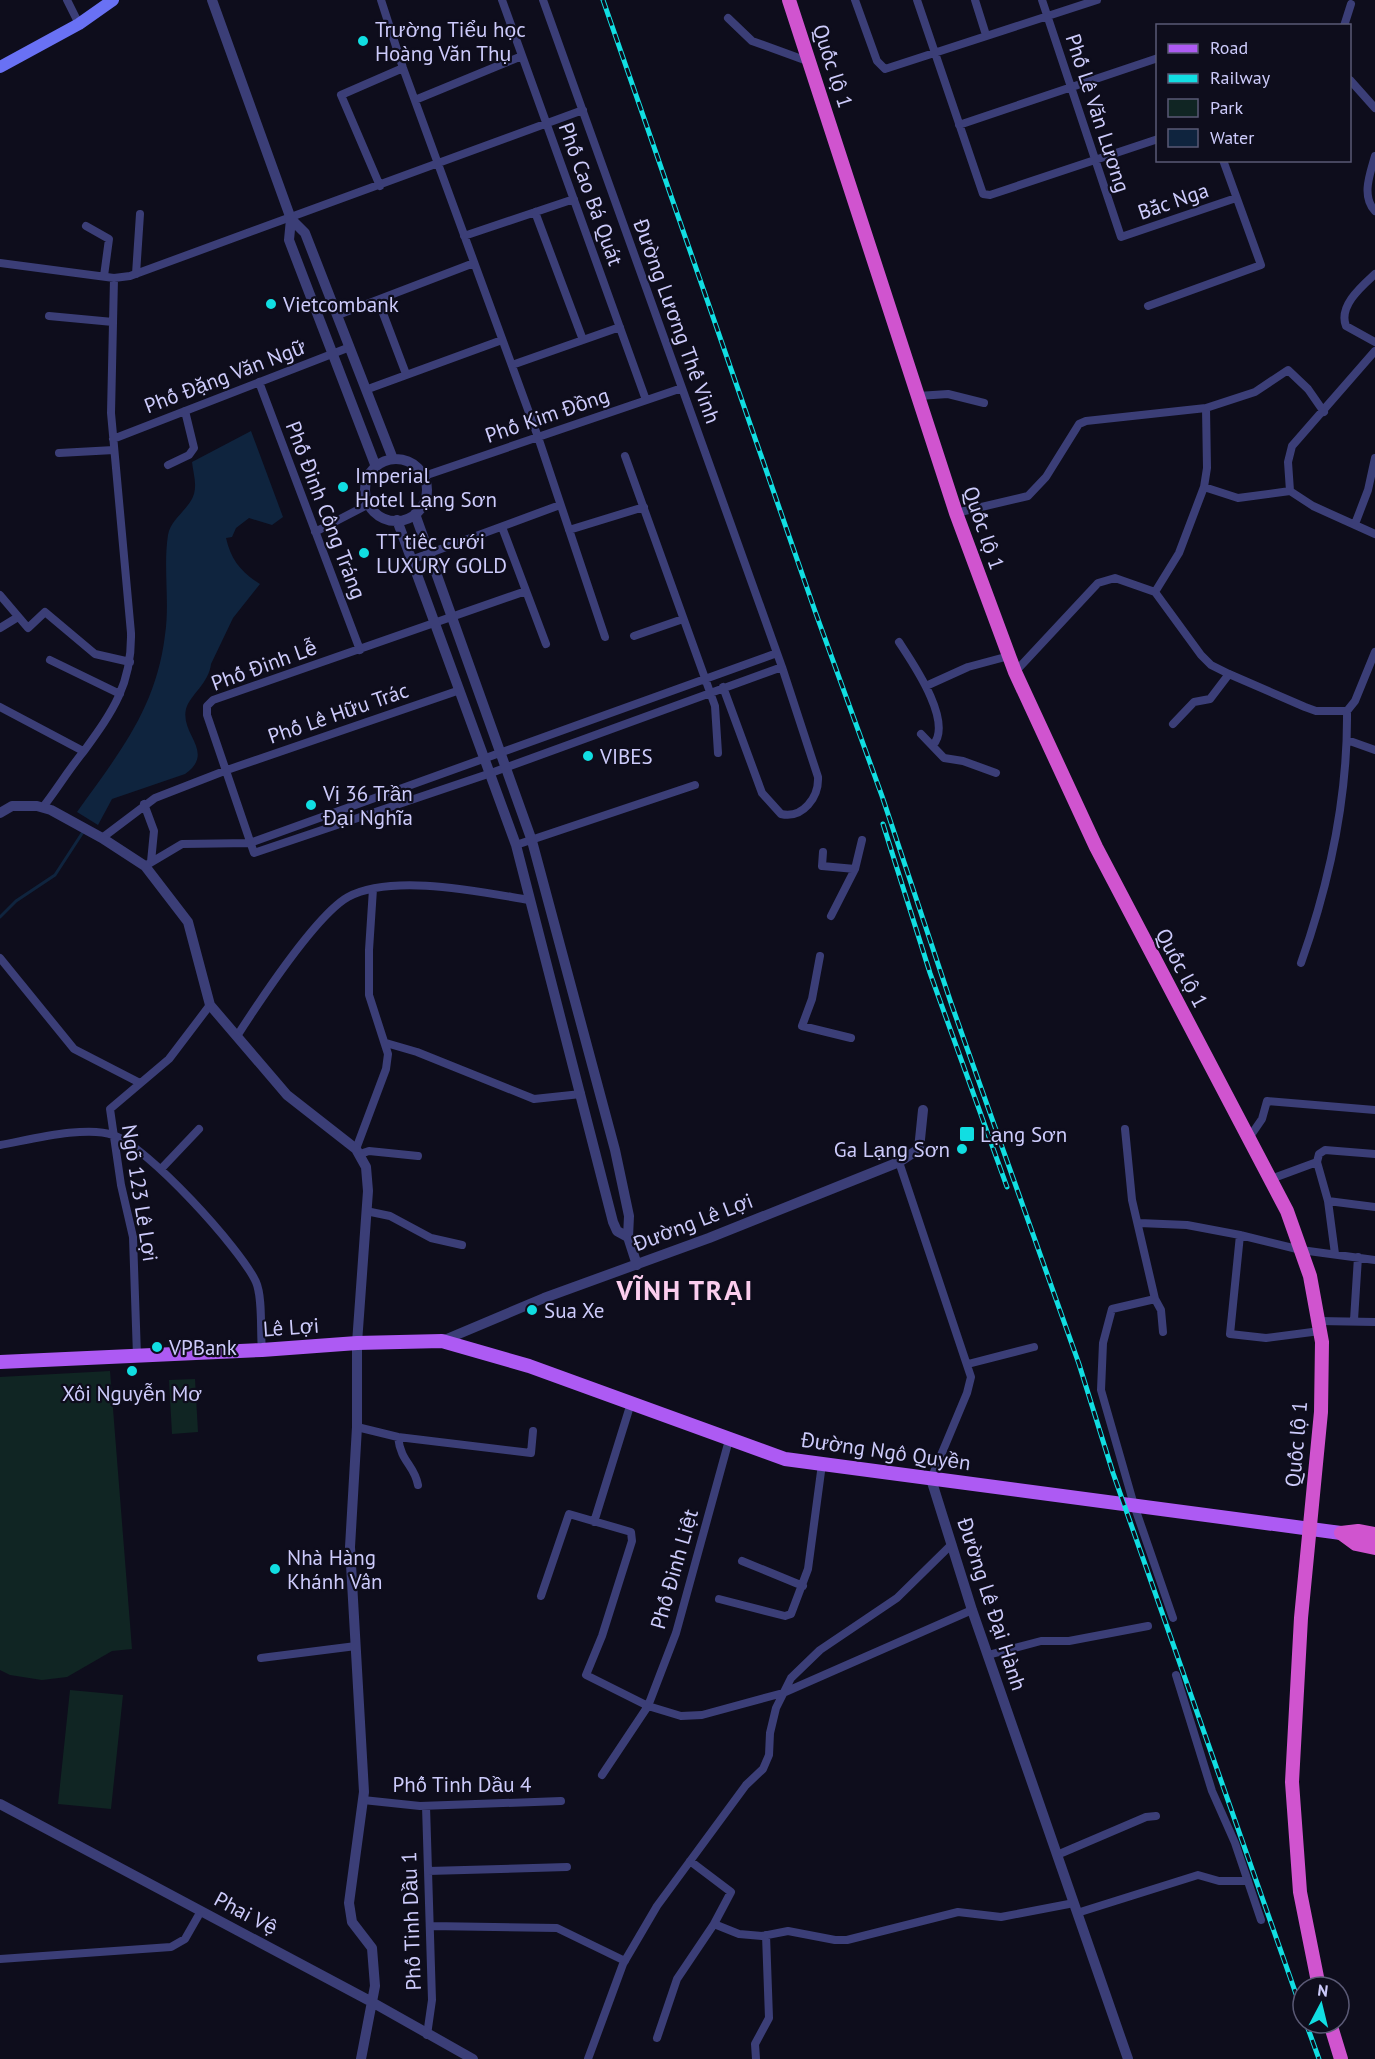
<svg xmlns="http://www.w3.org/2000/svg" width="1375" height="2059" font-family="'PT Sans',sans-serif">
  <rect width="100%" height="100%" fill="#0e0d1c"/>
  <path fill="#102523" d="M110 1371 132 1649 112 1651 67 1677 42 1680 10 1675 0 1670V1377Z
    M195 1379 198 1432 172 1434 169 1380Z
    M70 1690 123 1695 111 1809 58 1804Z"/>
  <path fill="#0f243e" d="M251 431 283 517 272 525 249 518 236 528 232 537 226 538C231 560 241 572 260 584L233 618 211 664C209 683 190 695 186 709 180 735 216 752 185 774L112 799 98 825 77 812C119 753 156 709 165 635 170 602 163 568 168 535 171 518 189 510 194 494 197 483 193 472 192 462Z"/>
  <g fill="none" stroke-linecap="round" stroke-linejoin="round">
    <path stroke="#0f243e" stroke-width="3" d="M0 917 16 901 55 875 83 832"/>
    <path stroke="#3b3e77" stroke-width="8" d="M67 0 79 24
      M381 0 403 68 538 437 605 637
      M502 0 646 400
      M543 0 782 667 818 777C819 797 803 819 781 814L762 793 723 687
      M855 0 877 61 885 69 1097 0
      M917 0 983 194 990 195 1158 139
      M975 0 986 35
      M1042 0 1121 237 1236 198
      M728 18 752 41 810 62
      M1344 26 1351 4
      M1350 80 1375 108
      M415 100 522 56
      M959 125 1158 58
      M1375 156C1370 174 1361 196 1375 211
      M380 186 341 95 403 68
      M535 212 583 340
      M86 226 109 239 104 276
      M464 236 574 199
      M0 263 114 278 130 276 583 110
      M136 274 140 214
      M1375 274C1362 286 1338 306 1346 326L1375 342
      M378 300 406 374
      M1148 306 1261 265 1223 160
      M338 315 474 263
      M49 316 113 322
      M512 365 620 327
      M259 382 360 650
      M368 389 502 340
      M918 396 948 394 984 403
      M113 439 350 347
      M59 453 114 450
      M625 456 715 706 718 753
      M168 465 189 455 194 448 185 411
      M424 476 682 388
      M1204 487 1238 498 1290 491 1313 506 1375 534
      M1290 491 1288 462 1292 446 1375 351
      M956 513 1028 496 1046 477 1079 424 1086 421 1206 408 1255 392 1288 370 1308 389 1324 412
      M1355 524 1368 490 1375 458
      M502 527 546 644
      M569 530 644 507
      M315 532 369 504
      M411 560 560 505
      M526 591 213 700 207 706V715L254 853 491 773 782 667
      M1155 592 1179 553 1204 487 1207 468 1206 408
      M0 595 28 628 45 612 95 654 130 662
      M0 628 18 617
      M634 636 683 619
      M899 642C912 662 954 722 933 745
      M50 660 120 694
      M1015 672 1098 583 1115 578 1155 592 1201 655 1211 665 1229 674 1305 707 1316 711H1347L1355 701 1375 652
      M926 686 968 667 1009 656
      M0 707 83 751
      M1173 724 1194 702 1210 699 1229 674
      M921 734 944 758 963 761 996 773
      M1347 740 1375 750
      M144 804 154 831 151 862
      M43 807C57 789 69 769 84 751 113 711 132 684 131 633L111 413 114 278
      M102 838 155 798 227 770 460 690
      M516 845 695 785
      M823 852 822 866 855 869
      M145 866 182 844 250 843 777 653
      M831 916 855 869 862 840
      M820 956 812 999 802 1026 851 1038
      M0 958 74 1049 140 1083
      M1301 963C1330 881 1348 799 1347 711
      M237 1036C259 1002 316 915 348 897 393 873 480 892 529 900
      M386 1043 417 1052 534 1099 581 1094
      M1125 1129 1132 1200 1155 1299 1161 1310 1163 1332
      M1249 1138 1262 1119 1267 1101 1375 1110
      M0 1145C29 1140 86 1125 113 1135 147 1146 241 1249 256 1282 263 1298 260 1331 262 1350
      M356 1149 386 1069 388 1054 369 995V950L373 889
      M360 1154 369 1151 418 1156
      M899 1162 971 1377 967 1393 931 1479
      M1317 1162 1328 1201 1335 1254
      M1317 1162 1319 1154 1325 1150 1375 1154
      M161 1169 199 1129
      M1271 1179 1317 1162
      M1328 1201 1375 1207
      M366 1211 390 1216 431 1238 462 1245
      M1139 1223 1187 1225 1240 1235 1301 1250 1375 1260
      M1240 1235 1230 1334 1266 1338 1320 1331
      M1155 1299 1112 1309 1103 1343 1101 1390 1134 1505 1173 1618
      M1354 1320 1358 1257
      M1319 1321 1375 1322
      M137 1356 133 1237 121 1185 110 1109 169 1059 210 1005
      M968 1364 1034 1347
      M357 1427 398 1437 531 1453 533 1431
      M398 1437C401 1463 414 1464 418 1485
      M594 1522 631 1403
      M742 1561 803 1586
      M541 1596 569 1514 631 1532 632 1541 602 1636 586 1675 648 1706 681 1716 702 1715 783 1693 972 1610
      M719 1599 785 1616 791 1614 808 1569 822 1464
      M988 1655 1041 1641H1069L1148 1626
      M261 1658 356 1646
      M1176 1675 1212 1791 1235 1843 1261 1920
      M602 1775 648 1706 676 1633 729 1440
      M363 1800 420 1806 561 1801
      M426 1806 432 2000 427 2035
      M1057 1855 1146 1817 1156 1816
      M690 1861 731 1892 714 1924 739 1934 762 1936 788 1931 835 1940H847L958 1912 1001 1917 1074 1903
      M428 1871 567 1867
      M1077 1913 1198 1875 1219 1881H1248
      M430 1926 557 1928 625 1961
      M0 1959 171 1947 185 1939 201 1911
      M657 2038 677 1979 714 1924
      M588 2059 623 1964 657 1906 746 1785 763 1769 769 1755 770 1733 776 1708 791 1678 820 1650 897 1598 952 1544
      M756 2059 755 2044 769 2018 766 1935"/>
    <path stroke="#3b3e77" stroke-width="10" d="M212 0 291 219 305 233 393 459
      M291 219 289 240 376 467
      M365 490a31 31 0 1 1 62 0a31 31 0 1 1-62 0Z
      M415 514 532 841 615 1150 629 1216 628 1237 637 1265
      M397 520 516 845 613 1222 617 1231 628 1237
      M0 813 12 806H37L51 810 102 838 145 866 188 922 210 1005 287 1095 356 1149 366 1167 368 1191 357 1343V1427L350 1547 364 1792 349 1903 352 1922 372 1948 375 1986 361 2059
      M442 1341 544 1298 709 1238 899 1162 919 1149 923 1110
      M931 1479 972 1610 1128 2059
      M0 1804 370 2001 473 2059"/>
    <path stroke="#6971f4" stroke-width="12" d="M0 67 79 24 113 0"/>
    <path stroke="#ad5af3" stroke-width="14" d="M0 1362 262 1350 357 1343 442 1341 529 1366 785 1459 1341 1533"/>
    <path stroke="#d054cf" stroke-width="14" d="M789 0 956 513 1015 672 1096 847 1287 1211 1310 1276 1322 1342 1321 1412 1301 1618 1292 1782 1300 1892 1319 1987
      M1341 1533 1356 1544 1375 1548
      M1341 1533 1358 1531 1375 1534
      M1330 2023 1341 2059"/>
    <g stroke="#11dee2" stroke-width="5">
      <path id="rail" d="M603 0 815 611 882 796 951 1003 1079 1364 1113 1473 1303 2014
        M883 824 930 973 1007 1187
        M1306 2023 1319 2059"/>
    </g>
    <use href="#rail" stroke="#0e0d1c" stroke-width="3" stroke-dasharray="9" stroke-linecap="butt"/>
  </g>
  <g fill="#11dee2" stroke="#0e0d1c" stroke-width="2">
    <circle cx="363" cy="41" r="6"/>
    <circle cx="271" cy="304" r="6"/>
    <circle cx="343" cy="487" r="6"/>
    <circle cx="364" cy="553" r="6"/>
    <circle cx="588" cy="756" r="6"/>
    <circle cx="311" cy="805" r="6"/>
    <rect x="959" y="1126" width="16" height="16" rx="3"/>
    <circle cx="962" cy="1149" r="6"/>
    <circle cx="532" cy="1310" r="6"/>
    <circle cx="157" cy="1347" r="6"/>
    <circle cx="132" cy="1371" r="6"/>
    <circle cx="275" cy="1569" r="6"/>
  </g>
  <g text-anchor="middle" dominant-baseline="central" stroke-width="4.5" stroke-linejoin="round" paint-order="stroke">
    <g font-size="21" fill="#cdcbfb" stroke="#0e0d1c" text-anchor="start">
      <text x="375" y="29">Trường Tiểu học<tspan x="375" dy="24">Hoàng Văn Thụ</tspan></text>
      <text x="283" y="304">Vietcombank</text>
      <text x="355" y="475">Imperial<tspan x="355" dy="24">Hotel Lạng Sơn</tspan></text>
      <text x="376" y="541">TT tiêc cưới<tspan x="376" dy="24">LUXURY GOLD</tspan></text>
      <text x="600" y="756">VIBES</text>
      <text x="323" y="793">Vị 36 Trần<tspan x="323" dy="24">Đại Nghĩa</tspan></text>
      <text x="980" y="1134">Lạng Sơn</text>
      <text x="950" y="1149" text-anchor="end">Ga Lạng Sơn</text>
      <text x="544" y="1310">Sua Xe</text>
      <text x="169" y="1347">VPBank</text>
      <text x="132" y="1393" text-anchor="middle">Xôi Nguyễn Mơ</text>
      <text x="287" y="1557">Nhà Hàng<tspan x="287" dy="24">Khánh Vân</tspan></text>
    </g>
    <g font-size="21" fill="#cdcbfb" stroke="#0e0d1c">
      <text transform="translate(833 66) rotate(72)">Quốc lộ 1</text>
      <text transform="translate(1098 113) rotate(72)">Phố Lê Văn Lương</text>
      <text transform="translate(591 194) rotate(70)">Phố Cao Bá Quát</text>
      <text transform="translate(1173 201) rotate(-19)">Bắc Nga</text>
      <text transform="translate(677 321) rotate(70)">Đường Lương Thế Vinh</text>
      <text transform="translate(225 376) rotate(-21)">Phố Đặng Văn Ngữ</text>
      <text transform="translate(547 415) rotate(-19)">Phố Kim Đồng</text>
      <text transform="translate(326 510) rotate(69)">Phố Đinh Công Tráng</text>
      <text transform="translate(984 528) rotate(71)">Quốc lộ 1</text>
      <text transform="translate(264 665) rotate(-20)">Phố Đinh Lễ</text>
      <text transform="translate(338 713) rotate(-19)">Phố Lê Hữu Trác</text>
      <text transform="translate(1182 968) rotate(62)">Quốc lộ 1</text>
      <text transform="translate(140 1193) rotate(81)">Ngõ 123 Lê Lợi</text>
      <text transform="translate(693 1222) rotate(-21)">Đường Lê Lợi</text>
      <text transform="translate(291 1327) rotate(-4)">Lê Lợi</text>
      <text transform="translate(1296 1444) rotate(-85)">Quốc lộ 1</text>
      <text transform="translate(886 1451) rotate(8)">Đường Ngô Quyền</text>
      <text transform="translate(674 1569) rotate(-74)">Phố Đinh Liệt</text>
      <text transform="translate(992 1604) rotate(72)">Đường Lê Đại Hành</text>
      <text x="462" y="1784">Phố Tinh Dầu 4</text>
      <text transform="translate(246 1913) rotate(28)">Phai Vệ</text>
      <text transform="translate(411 1921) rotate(-92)">Phố Tinh Dầu 1</text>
    </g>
    <g font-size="27" font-weight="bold" letter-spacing="1.5" fill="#fbcdee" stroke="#0e0d1c">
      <text x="685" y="1290">VĨNH TRẠI</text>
    </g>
  </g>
  <rect x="1156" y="24" width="195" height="138" fill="#0e0d1c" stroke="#5a5975" stroke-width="1.5"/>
  <rect x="1168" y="44" width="30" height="9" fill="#ad5af3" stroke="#5a5975" stroke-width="1.5"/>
  <text x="1210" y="54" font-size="18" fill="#cdcbfb">Road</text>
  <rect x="1168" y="74" width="30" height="9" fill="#11dee2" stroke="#5a5975" stroke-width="1.5"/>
  <text x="1210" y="84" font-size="18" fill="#cdcbfb">Railway</text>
  <rect x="1168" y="99" width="30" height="18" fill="#102523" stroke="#5a5975" stroke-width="1.5"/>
  <text x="1210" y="114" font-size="18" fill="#cdcbfb">Park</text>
  <rect x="1168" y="129" width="30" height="18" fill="#0f243e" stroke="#5a5975" stroke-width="1.5"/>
  <text x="1210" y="144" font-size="18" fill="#cdcbfb">Water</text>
  <g transform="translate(1321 2005) rotate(7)"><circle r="28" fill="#0e0d1c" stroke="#5a5975" stroke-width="1.5"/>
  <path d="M0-4.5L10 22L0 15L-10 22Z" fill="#11dee2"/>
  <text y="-9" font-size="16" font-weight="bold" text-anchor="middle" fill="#cdcbfb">N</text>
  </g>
</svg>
